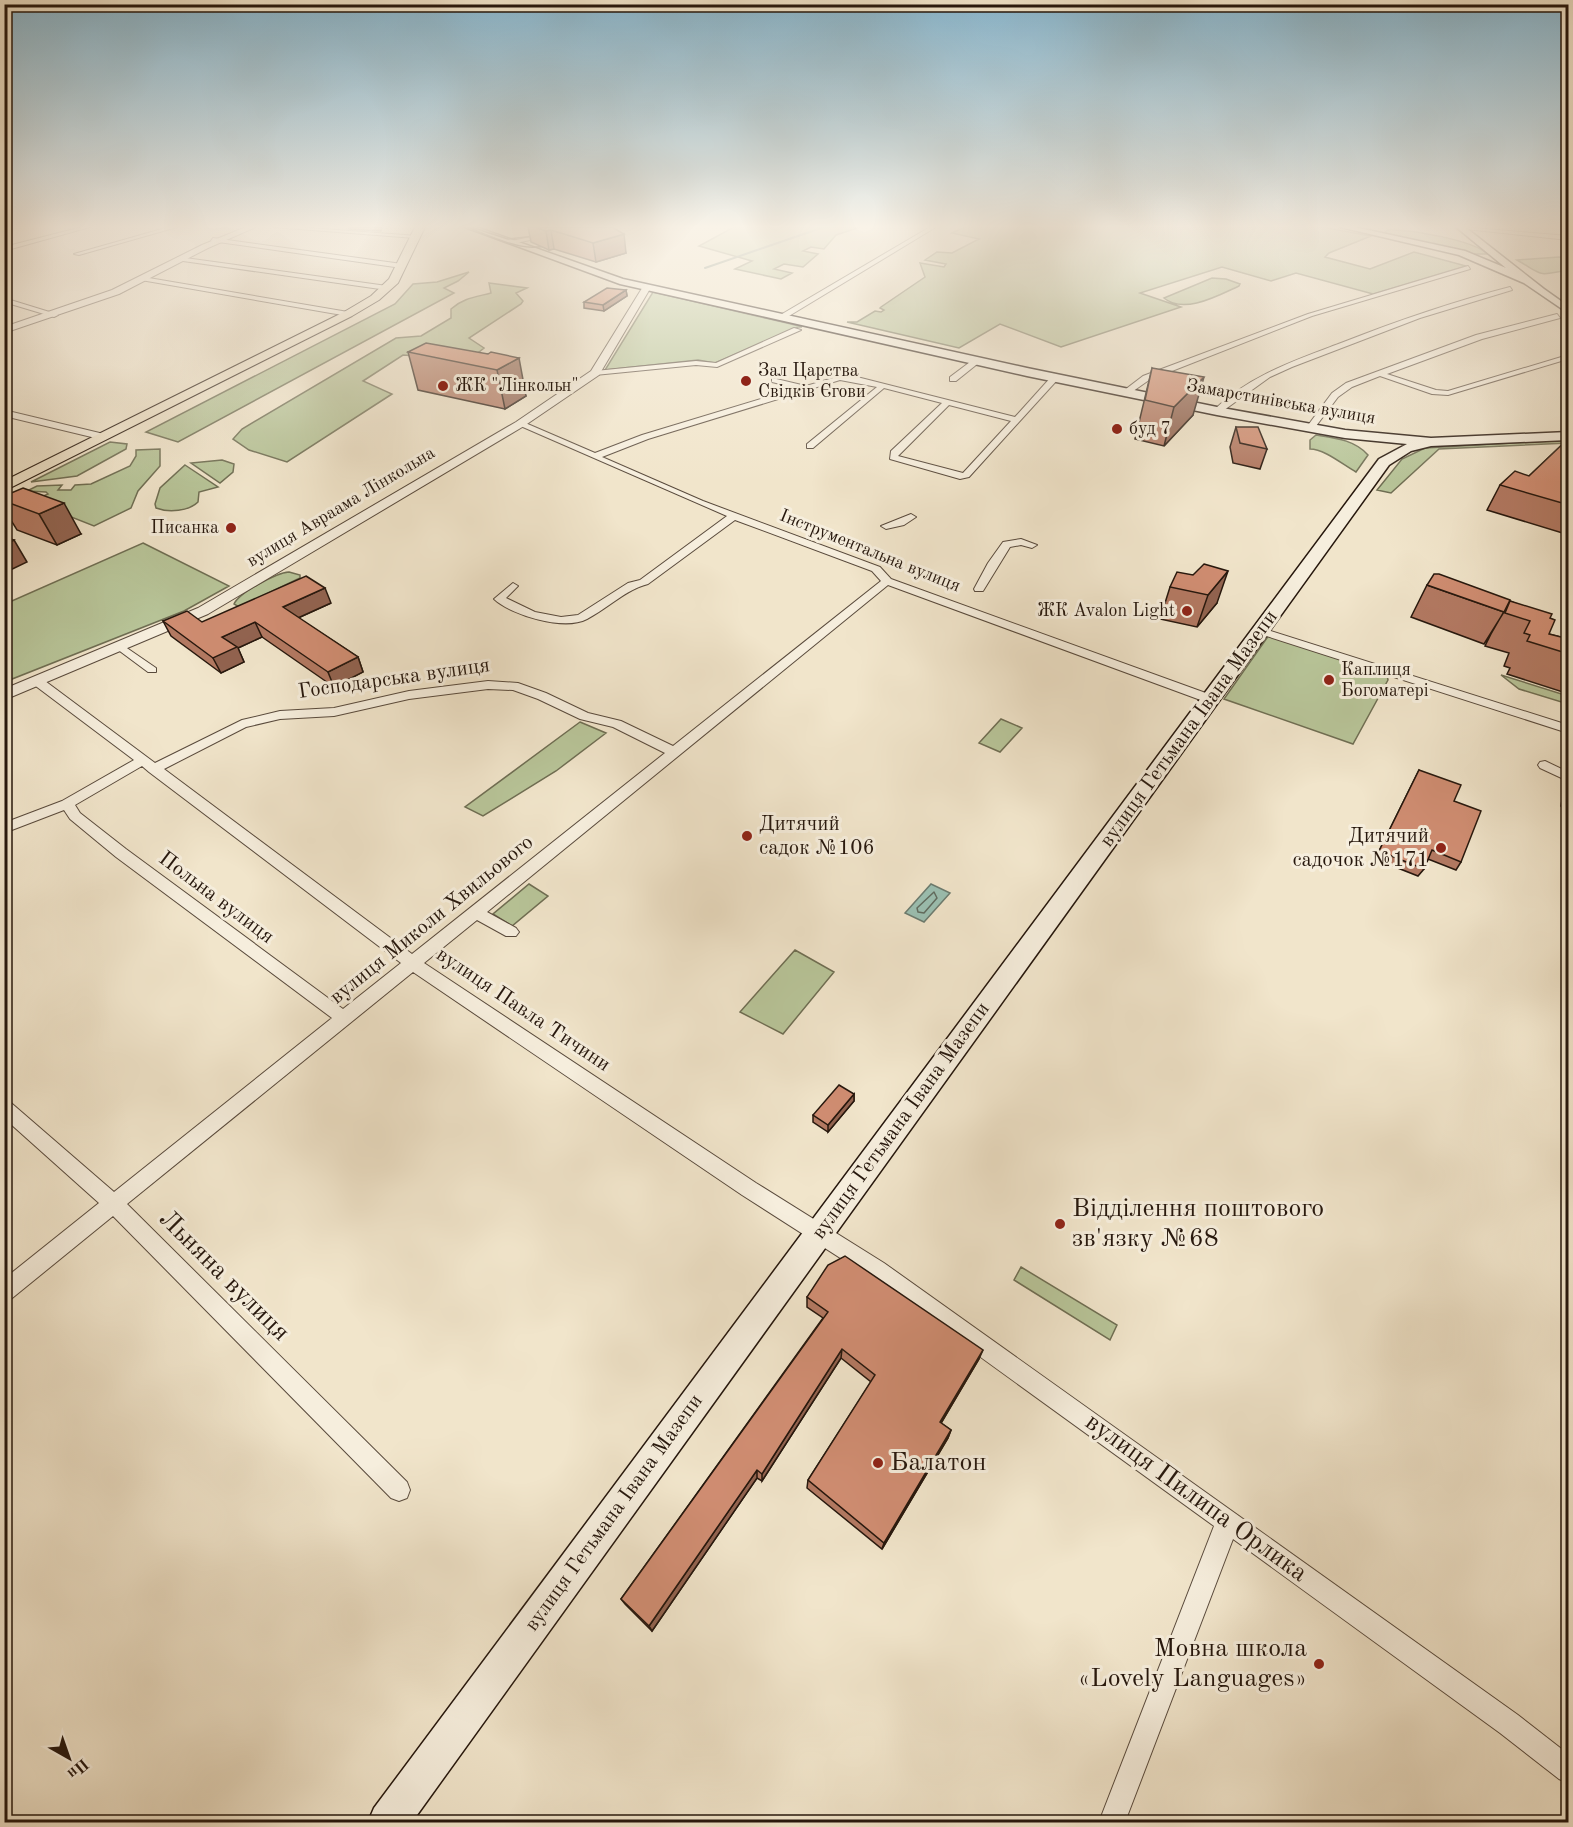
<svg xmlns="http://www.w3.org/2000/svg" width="1573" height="1827" font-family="'Old Standard TT',serif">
  <rect width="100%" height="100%" fill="#f1e5cb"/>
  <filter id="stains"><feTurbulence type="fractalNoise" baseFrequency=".00333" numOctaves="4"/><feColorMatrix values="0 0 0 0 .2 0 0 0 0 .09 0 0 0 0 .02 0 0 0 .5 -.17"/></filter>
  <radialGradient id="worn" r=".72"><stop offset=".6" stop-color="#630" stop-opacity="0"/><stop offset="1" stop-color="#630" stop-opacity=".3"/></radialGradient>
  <path fill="#b8c599" stroke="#6f6e53" stroke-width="1.5" d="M734 227H860L836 235 824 249 811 247 803 251 818 254 803 267 784 264 774 269 792 273 781 279 735 269 752 261 699 246Z
    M965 227H1322L1371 236 1329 253 1325 257 1370 269 1414 252 1466 266 1373 294 1296 273 1271 281 1222 267 1140 293 1181 307 1061 347 1000 324 959 348 847 322H857L875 311 881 312 884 310 880 308 881 307 925 277 920 263 944 267 946 264 925 260 937 252 952 253 979 239 952 233Z
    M1388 230C1408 229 1474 240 1487 254H1471L1388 234 1385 232Z
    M1559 257 1568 258V270C1536 276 1545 276 1517 260Z
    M469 272 458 281 444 288 454 293 178 442 146 432 395 304 413 284 437 282Z
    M1212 278 1226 279 1240 284 1239 286C1219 295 1184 315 1164 298Z
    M489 283 527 288 516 293 523 301 521 304 469 338 484 348 469 360 403 355 363 381 392 394 287 462 249 450 233 439 242 429 396 338 421 336 451 318V309C463 298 476 297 491 293Z
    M653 292 791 324 802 327H798L715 363 698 360 605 370Z
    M1316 435C1335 438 1355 440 1368 455L1356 472C1342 464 1324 449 1310 449V440Z
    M1568 440V443L1439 449 1391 493 1377 490 1402 459 1425 448Z
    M110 442 127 444 126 449 77 476 31 482Z
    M160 449V466L138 491 131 508 94 526 46 507 5 526 4 514 48 494 46 492 27 491 37 486 62 485 58 490H71L75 485 91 484 130 466 136 456V450Z
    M222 460 234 464 233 472 220 483 191 463Z
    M185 465 218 487 199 492 198 502C189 511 169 513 156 508L155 504 160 488Z
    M143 543 229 586 184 611 7 681 5 679V604Z
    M289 572 300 575V578L239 607 234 604C239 593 276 573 289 572Z
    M1269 635 1387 675 1388 680 1353 744 1224 699Z
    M1501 675 1568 696V704L1519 689Z
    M1001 719 1022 728 1000 752 979 743Z
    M580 722 606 733 556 771 483 816 465 807Z
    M529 884 548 896 512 926 493 914Z
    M795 950 834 972 783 1034 740 1012Z
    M1021 1267 1117 1325 1110 1340 1014 1280Z"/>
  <path fill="#9bc0b2" stroke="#6c7c70" stroke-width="1.5" d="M931 884 950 893 924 922 905 913Z"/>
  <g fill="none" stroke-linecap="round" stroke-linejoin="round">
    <path stroke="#606c60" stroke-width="1.5" d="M934 892 937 898 924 913 918 912 917 908Z"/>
    <path stroke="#6c7c70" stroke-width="2" d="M705 268 824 227"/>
    <g stroke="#594a3c" stroke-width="2">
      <path id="minor" d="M82 227H90L4 251V247Z
        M169 227H177L79 255 74 254Z
        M273 227H296L418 236 415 238Z
        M930 227H936L784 319 777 317Z
        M1463 227 1568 236V240L1466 229Z
        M213 238 402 264 405 266 402 268 211 241Z
        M178 257 387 286 390 288 387 290 176 260Z
        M1468 266 1470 269 1312 316 1149 380 1129 394 1122 392 1143 376 1308 314Z
        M143 277 348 312 352 314 348 316 141 280Z
        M1510 287 1512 290 1420 318 1292 367 1270 377 1220 413 1213 411C1248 376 1296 360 1341 343 1397 321 1452 302 1510 287Z
        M4 298 56 314 58 315 54 317 4 302Z
        M1557 314 1560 318 1482 339 1387 374 1436 390 1448 391 1568 355V359L1448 395 1432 394 1380 376 1352 387 1338 397 1313 430 1306 428 1332 393 1346 383 1476 335Z
        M794 328 801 330 717 367 696 365 595 375 591 373 595 371 696 361 716 363Z
        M974 359 981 361 956 381H950V377Z
        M840 376 857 377 1015 417 1052 376 1059 378 969 477 960 479 890 459 891 451 942 403 884 388 813 448H807V444L877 387 840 380 648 439 602 457 703 501 880 567 891 579 1214 696V702H1206L888 585 487 912 516 928 519 932 516 936H506L477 920 424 963 756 1183 884 1263 1518 1715 1568 1754V1783L1559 1779 1500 1733 1233 1539 1125 1822H1099L1214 1526 870 1277 742 1195 413 972 127 1204 407 1482 410 1490 407 1498 399 1501 391 1498 113 1216 11 1299 4 1302V1279L99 1203 4 1118V1100L10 1102 114 1192 332 1018 116 857 70 819 64 810 4 833V823L62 801 134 760 33 684V678H41L155 763 242 720 280 711 334 708 409 691 488 681 518 683 546 693 588 713 621 721 673 746 881 581 872 571 735 520 648 584C625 590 608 608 587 619 564 631 511 615 494 599L513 583 518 586 506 598 535 612 561 617 578 615 628 583 640 580 727 516 516 424 523 422 595 453 642 435 797 388 772 382V378L806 386ZM949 405 1011 421 963 473 898 456ZM488 689 513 690 538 699 580 719 613 727 665 753 412 954 164 769 246 727 280 719 334 716 409 699ZM142 766 149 772 401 963 343 1009 126 849 80 813 75 805Z
        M911 514 916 517 904 525 886 529 881 526Z
        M1021 539 1037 545 1032 548 1021 545 1010 547 983 591H975L974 589 988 563 1003 542Z
        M1261 628 1568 725V733L1257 633 1255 631Z
        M121 644 156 668V672H148L117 649 115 647Z
        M1545 761 1568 772V781L1540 768 1538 765 1540 762Z
        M1568 795V811L1561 806 1563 797Z"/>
    </g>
    <g stroke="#594a3c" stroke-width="2">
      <path id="tertiary" d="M246 227H256L208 248 119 294 4 333V327L112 290 202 245Z
        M578 227H592L511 244 507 242Z
        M644 285 651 287 599 375 524 426 208 614 4 700V689L198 608 516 422 591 371Z
        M4 410 108 435 110 437 104 440 4 416Z"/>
    </g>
    <g stroke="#26170d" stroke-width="3">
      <path id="secondary" d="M465 227H476L623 279 1027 368 1217 407 1345 430 1431 438 1568 432V440L1431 446 1411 451 1389 465 412 1822H368L374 1808 1379 459 1407 444 1345 438 1217 415 1027 376 620 284Z
        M1340 227H1354L1465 251 1506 268 1456 227H1465L1544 289 1568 306V313L1524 283 1459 255Z"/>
    </g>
    <g stroke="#26170d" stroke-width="2">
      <path id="primary" d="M415 227H425L398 283 379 300 352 316 4 491V481L344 312 371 296 389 279Z"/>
    </g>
    <use href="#minor" fill="#f6eedd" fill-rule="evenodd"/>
    <use href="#tertiary" fill="#f6eedd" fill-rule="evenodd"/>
    <use href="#secondary" fill="#f6eedd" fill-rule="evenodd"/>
    <use href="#primary" fill="#f1e5cb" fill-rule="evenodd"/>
    <path stroke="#26170d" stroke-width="1.5" d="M467 227C495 238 531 258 560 240L544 235 508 239 471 227"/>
  </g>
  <path fill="#b37962" stroke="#26170d" stroke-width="1.5" d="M349 227H382L381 231 349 229Z
    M528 227H612L626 253 596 262 554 249 549 250 531 242Z
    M626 290 627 296 604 311 584 308V302Z
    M408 352 488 354 526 396 505 409 418 390Z
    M1152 368 1193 415 1164 446 1135 439Z
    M1236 427 1267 449 1260 469 1233 463 1230 447Z
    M1569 438V535L1487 510 1500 485 1529 476Z
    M4 496 81 534 57 545 17 530 4 509Z
    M1193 575 1217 603 1197 627 1160 619 1170 587Z
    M1427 585 1504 612 1484 644 1411 617Z
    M1510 601 1550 618 1549 634 1569 639V694L1507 674 1510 668 1504 666 1509 653 1485 646 1491 634Z
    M331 603 298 618 358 657 363 672 334 687 262 637 238 648 244 662 221 673 171 636 163 621 202 622Z
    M1419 770 1454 801 1461 862 1456 870 1428 859 1424 869 1418 876 1375 859Z
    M854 1094V1101L828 1132 813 1122V1115Z
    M807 1297 979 1359 941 1423 951 1430 948 1438 882 1549 807 1488 808 1480 871 1382 841 1358 762 1481 757 1478 652 1631 625 1604 621 1599 823 1318 807 1307Z"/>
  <path fill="#926350" stroke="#26170d" stroke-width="1.5" d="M551 230 554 249 549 250 546 231Z
    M624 234 626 253 596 262 593 243Z
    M626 290 627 296 604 311 603 305Z
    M519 358 526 396 505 409 497 370Z
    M1204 377 1193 415 1164 446 1174 407Z
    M64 503 81 534 57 545 39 514Z
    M14 540 27 562 4 573V545Z
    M1228 571 1217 603 1197 627 1208 595Z
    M325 588 331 603 289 622 283 607Z
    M255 622 262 637 238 648 244 662 221 673 213 658 222 637Z
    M358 657 363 672 334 687 328 672Z
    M854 1094V1101L828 1132V1125Z
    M842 1349 841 1358 762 1481V1474Z
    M983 1350 979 1359 937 1430 940 1422Z
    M951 1430 948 1438 882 1549 884 1543Z
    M757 1470V1478L652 1631 649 1626Z"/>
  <path fill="#d08d72" stroke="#26170d" stroke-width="1.5" d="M535 227H612L624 234 593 243 551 230 546 231Z
    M607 288 626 290 603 305 584 302Z
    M426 343 488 354 491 352 519 358 497 370 408 352Z
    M1152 368 1204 377 1174 407 1145 400Z
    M1236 427H1258L1267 449 1240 443Z
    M1569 438V505L1500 485 1515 471 1529 476Z
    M23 488 64 503 39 514 4 501V496Z
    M4 537 14 540 4 545Z
    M1204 564 1228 571 1208 595 1170 587 1177 572 1193 575Z
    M1434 574H1439L1510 600 1504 612 1427 585Z
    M306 576 325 588 283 607 358 657 328 672 255 622 222 637 237 647 213 658 163 621 187 611 202 622Z
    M1510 601 1552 614 1550 618 1555 620 1549 634 1569 639V654L1527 641 1530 635 1524 633 1530 621 1505 613Z
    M1419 770 1461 785 1454 801 1481 811 1461 862 1432 850 1424 869 1379 851Z
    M839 1085 854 1094 828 1125 813 1115Z
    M845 1256 983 1350 940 1422 951 1430 884 1543 808 1480 875 1375 842 1349 762 1474 757 1470 649 1626 621 1599 828 1312 807 1297 828 1265Z"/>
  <linearGradient id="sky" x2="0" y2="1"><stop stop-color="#89b9d2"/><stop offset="0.47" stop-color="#f9f3e8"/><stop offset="1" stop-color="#f9f3e8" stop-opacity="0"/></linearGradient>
  <rect width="1573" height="482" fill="url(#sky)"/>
  <g fill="#8f2418" stroke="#f6eedd" stroke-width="2">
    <circle cx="746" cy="381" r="6"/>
    <circle cx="443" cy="386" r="6"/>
    <circle cx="1117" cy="429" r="6"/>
    <circle cx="231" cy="528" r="6"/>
    <circle cx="1187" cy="611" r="6"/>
    <circle cx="1329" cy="680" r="6"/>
    <circle cx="747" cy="836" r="6"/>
    <circle cx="1441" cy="848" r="6"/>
    <circle cx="1060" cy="1224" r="6"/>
    <circle cx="878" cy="1463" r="6"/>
    <circle cx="1319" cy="1664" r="6"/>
  </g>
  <g text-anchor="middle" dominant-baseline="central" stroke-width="6" stroke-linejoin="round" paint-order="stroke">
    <g font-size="18" fill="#26170d" stroke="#f6eedd" text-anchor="start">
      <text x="758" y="371">Зал Царства<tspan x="758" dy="21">Свідків Єгови</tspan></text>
      <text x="455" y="386">ЖК "Лінкольн"</text>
      <text x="1129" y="429">буд 7</text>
      <text x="219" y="528" text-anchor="end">Писанка</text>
      <text x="1175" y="611" text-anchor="end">ЖК Avalon Light</text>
      <text x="1341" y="670">Каплиця<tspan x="1341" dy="21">Богоматері</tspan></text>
    </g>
    <g font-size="18" fill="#26170d" stroke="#f6eedd">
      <text transform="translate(1281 402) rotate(10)">Замарстинівська вулиця</text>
      <text transform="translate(341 507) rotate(-31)">вулиця Авраама Лінкольна</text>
      <text transform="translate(870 551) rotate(22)">Інструментальна вулиця</text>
    </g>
    <g font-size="21" fill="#26170d" stroke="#f6eedd">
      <text transform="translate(394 679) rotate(-8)">Господарська вулиця</text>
      <text transform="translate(1189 729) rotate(-54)">вулиця Гетьмана Івана Мазепи</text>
      <text transform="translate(216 898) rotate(37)">Польна вулиця</text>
      <text transform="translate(432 920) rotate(-39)">вулиця Миколи Хвильового</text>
      <text transform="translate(523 1010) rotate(34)">вулиця Павла Тичини</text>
      <text transform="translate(901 1121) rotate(-54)">вулиця Гетьмана Івана Мазепи</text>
      <text transform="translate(614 1513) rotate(-54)">вулиця Гетьмана Івана Мазепи</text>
    </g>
    <g font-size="21" fill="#26170d" stroke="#f6eedd" text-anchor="start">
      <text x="759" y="824">Дитячий<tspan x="759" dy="24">садок №106</tspan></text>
      <text x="1429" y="836" text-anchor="end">Дитячий<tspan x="1429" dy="24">садочок №171</tspan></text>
    </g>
    <g font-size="26" fill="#26170d" stroke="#f6eedd" text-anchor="start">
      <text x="1072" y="1209">Відділення поштового<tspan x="1072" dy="30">зв'язку №68</tspan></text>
      <text x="890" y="1463">Балатон</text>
      <text x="1307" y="1649" text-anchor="end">Мовна школа<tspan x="1307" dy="30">«Lovely Languages»</tspan></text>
    </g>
    <g font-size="26" fill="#26170d" stroke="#f6eedd">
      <text transform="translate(224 1276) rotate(45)">Льняна вулиця</text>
      <text transform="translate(1196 1498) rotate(36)">вулиця Пилипа Орлика</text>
    </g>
  </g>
  <rect width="1573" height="1827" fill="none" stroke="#f1e5cb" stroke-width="24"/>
  <rect x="6" y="6" width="1561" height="1815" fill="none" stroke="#26170d" stroke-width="3"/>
  <rect x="12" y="12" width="1549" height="1803" fill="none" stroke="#26170d" stroke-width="1.5"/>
  <g transform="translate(69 1758) rotate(140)" stroke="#f6eedd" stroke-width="4.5" paint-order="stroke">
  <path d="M0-4.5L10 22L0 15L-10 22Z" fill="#26170d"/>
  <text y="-9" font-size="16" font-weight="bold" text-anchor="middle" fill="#26170d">Пн</text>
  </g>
  <rect width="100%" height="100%" filter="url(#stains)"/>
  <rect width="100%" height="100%" fill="url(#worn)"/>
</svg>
